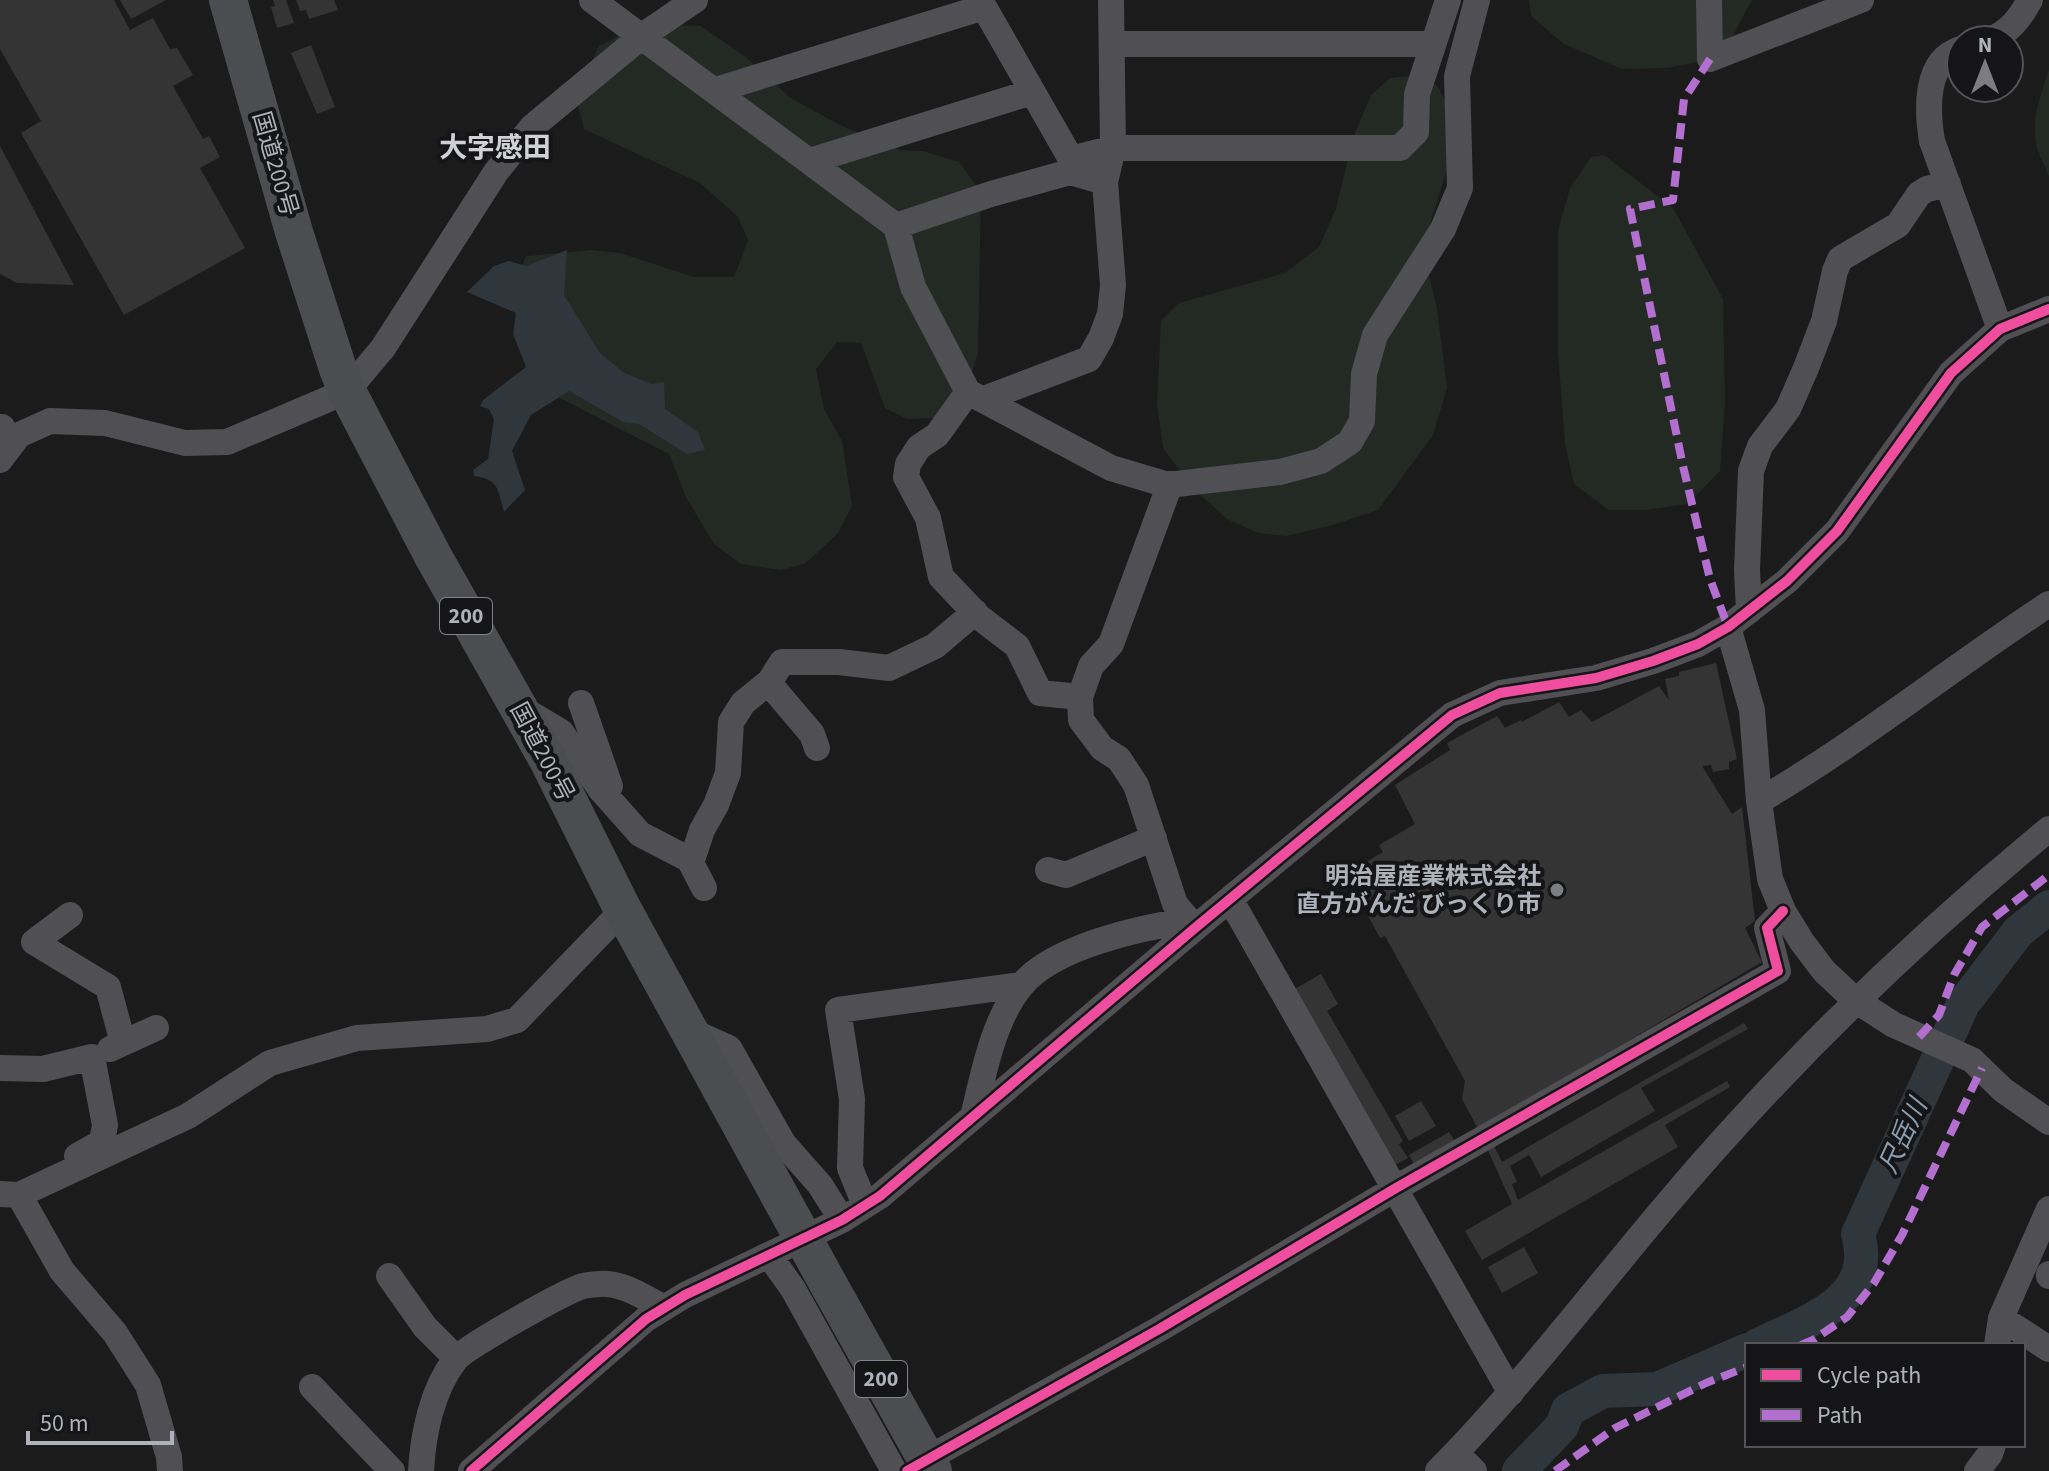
<svg xmlns="http://www.w3.org/2000/svg" width="2049" height="1471" font-family="'Source Sans 3','Noto Sans JP',sans-serif">
  <rect width="100%" height="100%" fill="#1b1b1b"/>
  <path fill="#232a24" d="M1529 0H1752L1732 37 1703 61 1667 68 1622 69 1564 44 1531 16Z
    M667 25 701 26 747 58 789 97 840 125 900 150 923 151 959 162 981 192 978 353 968 385 934 418 907 419 885 408 861 343 837 342 816 369 824 409 842 441 852 506 838 533 806 563 781 570 741 564 714 544 686 497 669 454 546 391 520 341 514 305V285L526 256 591 250 620 253 694 277H734L748 240 738 217 700 183 584 129 578 107 583 80 599 46 622 34Z
    M2049 69V177C2046 166 2039 157 2037 147 2030 119 2041 96 2049 69Z
    M1412 76 1437 85 1452 115 1451 157 1432 217 1425 258 1437 309 1447 388 1433 435 1378 510 1333 525 1286 536 1258 533 1227 519 1194 489 1163 448 1157 403 1161 321 1179 303 1285 273 1319 247 1336 209 1353 138 1371 95 1390 78Z
    M1604 155 1673 208 1723 299 1725 402 1720 471 1688 504 1645 510H1609L1574 484 1565 444 1558 352V231L1570 188 1591 157Z"/>
  <path fill="#2f363c" d="M567 250 564 295 600 353 624 373 652 384 664 382 665 409 698 432 705 450 687 454 639 424 623 422 569 391 531 415 512 451 525 490 504 512C498 490 499 479 474 476L473 470 488 459 494 419 489 409 480 406 483 400 526 367 513 334 516 313 467 292 494 266 509 261 526 266Z"/>
  <g fill="none" stroke-linecap="round" stroke-linejoin="round">
    <path stroke="#2f363c" stroke-width="34" d="M1758 1345C1807 1321 1877 1301 1858 1234L1963 1004 2018 932 2049 907
      M1519 1471 1562 1426 1568 1410 1603 1391 1657 1389 1747 1350"/>
  </g>
  <path fill="#343435" d="M0 0H114L130 30 153 18 170 49 177 48 193 75 173 86 203 139 209 136 220 157 200 168 245 248 124 315 21 133 41 121 0 49Z
    M120 0H166L131 19Z
    M273 0H286L294 23 277 28 271 7 275 6Z
    M296 0H334L338 10 309 19 306 10 300 11Z
    M311 45 335 107 317 114 291 53Z
    M0 146 74 285 17 283 0 274Z
    M1716 663 1737 759 1729 762V769L1713 772 1711 765 1702 766 1732 814 1742 807 1755 921 1745 928 1762 962 1478 1129 1462 1099 1465 1081 1385 936 1380 938 1366 912 1372 909 1351 871 1383 852 1379 845 1415 824 1395 785 1450 750 1447 743 1497 716 1505 728 1521 720 1522 722 1559 702 1569 717 1581 710 1592 722 1659 686 1669 700 1665 679 1679 676V672Z
    M1321 974 1338 1004 1327 1011 1403 1141 1399 1144 1408 1158 1395 1165 1293 990Z
    M1744 1023 1748 1029 1641 1088 1655 1111 1541 1177 1529 1155 1510 1166 1517 1182 1512 1184 1518 1200 1727 1081 1730 1087 1665 1125 1678 1147 1482 1260 1465 1231 1512 1204 1486 1146 1492 1142 1502 1162Z
    M1421 1101 1436 1126 1409 1141 1395 1116Z
    M1449 1132 1456 1143 1415 1166 1409 1155Z
    M1524 1247 1538 1273 1502 1293 1488 1267Z"/>
  <g fill="none" stroke-linecap="round" stroke-linejoin="round">
    <path stroke="#505054" stroke-width="26" d="M592 0 896 226 991 194 1070 172 1105 182 1113 285 1110 314 1101 338 1089 359 984 399
      M980 0 1071 159 1070 172
      M1709 0 1710 59 1861 0
      M1989 40C2009 33 2020 18 2030 0
      M1112 44H1432
      M1961 49C1924 60 1927 111 1932 141L2000 329
      M716 90 984 7
      M1071 159 1113 148 1111 0
      M810 161 1032 92
      M1105 182 1113 148H1400L1416 132 1417 94 1448 0
      M896 226 913 287 968 392 1111 468 1168 485 1280 472 1321 461 1350 442 1362 421 1364 374 1375 335 1443 229 1460 188 1457 76 1477 0
      M968 392 937 435 919 447 908 464 906 477 928 518 941 577 979 617 1017 646 1040 693 1080 697
      M0 427H2
      M0 460 19 435 50 421 105 423 185 443 227 442 347 391 383 348 496 172 532 127 642 36 695 0
      M1170 484 1111 644 1091 666 1080 697 1081 720 1102 748 1119 759 1136 785 1175 904 1195 928
      M1749 611 1747 570 1751 471 1760 446 1788 409 1806 368 1824 321 1835 271 1840 259 1898 225 1919 194 1927 189 1948 184
      M1728 627 1752 710 1759 801 1770 879 1783 911 1802 942 1824 971 1855 1000 1894 1025 1972 1060 2003 1090 2049 1122
      M581 703 610 786
      M519 707 561 732 601 790 640 834 692 861
      M817 748 812 734 773 688 770 681 782 662H839L889 668 935 646 975 612
      M1759 801C1860 742 1951 668 2049 604
      M1048 870 1066 875 1154 838
      M704 888 691 863 702 830 716 805 728 773 731 722 743 703 770 681
      M1230 899 1511 1393
      M70 915 34 942 108 987 123 1043
      M689 1030 729 1048 783 1143 820 1185 842 1220
      M110 1049 156 1028
      M0 1068 43 1069 92 1057 105 1125 102 1142 77 1156
      M973 1117C983 1076 993 1020 1021 986 1052 947 1141 927 1189 921
      M0 1194 19 1195 188 1116 270 1063 357 1038 487 1029 517 1020 623 910
      M19 1195 62 1271 115 1333 148 1385 169 1457 170 1471
      M865 1205 850 1168 852 1099 838 1010 1021 985
      M769 1255 793 1289 894 1471
      M2049 1274V1276
      M389 1276 425 1327 456 1358
      M2001 1318 2049 1349
      M1997 1345 2001 1318 2049 1209
      M312 1387 392 1471
      M943 1450 1161 1328 1396 1188 1778 971 1767 928 1783 911
      M1456 1453 1474 1471
      M421 1471C423 1434 432 1390 455 1360 465 1347 566 1291 583 1286 590 1285 600 1283 608 1284 628 1286 646 1298 664 1308
      M471 1471 646 1319 685 1295 842 1220 880 1196 1195 928 1452 715 1500 693 1596 678 1653 661 1698 644 1728 627 1787 581 1837 531 1951 373 2000 329 2049 309
      M1438 1471C1519 1389 1588 1298 1662 1210 1779 1071 1908 945 2049 829
      M1977 1471 1990 1454 1993 1445"/>
    <path stroke="#4c4d50" stroke-width="38" d="M228 0 294 232 338 369 347 391 433 556 548 760 623 910 782 1200
      M830 1287 933 1471"/>
    <path stroke="#4c4d50" stroke-width="38" d="M782 1200 830 1287"/>
    <path stroke="#b36fd0" stroke-width="8" stroke-dasharray="16 8" stroke-linecap="butt" d="M1710 59 1684 99 1673 200 1630 209 1683 466 1710 579 1728 627
      M1919 1037 1939 1015 1954 975 1982 927 2049 875
      M1801 1345 1813 1340 1847 1317 1874 1283 1902 1235 1982 1068
      M1555 1471 1615 1428 1706 1383 1747 1367"/>
    <g stroke="#151517" stroke-width="15">
      <path id="cycleway" d="M471 1471 646 1319 685 1295 842 1220 880 1196 1195 928 1452 715 1500 693 1596 678 1653 661 1698 644 1728 627 1787 581 1837 531 1951 373 2000 329 2049 309
        M907 1471 1161 1328 1396 1188 1778 971 1767 928 1783 911"/>
    </g>
    <use href="#cycleway" stroke="#ef4d9e" stroke-width="10"/>
  </g>
  <circle fill="#7b7d82" stroke="#151517" stroke-width="3" cx="1557" cy="890" r="8"/>
  <g text-anchor="middle" dominant-baseline="central" stroke-width="8" stroke-linejoin="round" paint-order="stroke">
    <g fill="#151517" stroke="#808389" stroke-width="2">
      <rect x="440" y="598" width="52" height="36" rx="6"/>
      <rect x="855" y="1361" width="52" height="36" rx="6"/>
    </g>
    <g font-size="22" font-weight="bold" fill="#aeb2ba">
      <text x="466" y="616">200</text>
      <text x="881" y="1379">200</text>
    </g>
    <g font-size="24" fill="#aeb2ba" stroke="#151517">
      <text transform="translate(275 164) rotate(74)">国道200号</text>
      <text transform="translate(542 752) rotate(62)">国道200号</text>
    </g>
    <g font-size="24" font-weight="bold" fill="#aeb2ba" stroke="#151517" text-anchor="end">
      <text x="1541" y="876">明治屋産業株式会社<tspan x="1541" dy="28">直方がんだ びっくり市</tspan></text>
    </g>
    <g font-size="26" font-style="italic" fill="#899fb1" stroke="#151517">
      <text transform="translate(1903 1136) rotate(-65)">尺岳川</text>
    </g>
    <g font-size="28" font-weight="bold" fill="#cfd1d6" stroke="#151517">
      <text x="495" y="148">大字感田</text>
    </g>
  </g>
  <rect x="1745" y="1343" width="280" height="104" fill="#151517" stroke="#525458" stroke-width="2"/>
  <rect x="1761" y="1369" width="40" height="12" fill="#ef4d9e" stroke="#525458" stroke-width="2"/>
  <text x="1817" y="1383" font-size="24" fill="#aeb2ba">Cycle path</text>
  <rect x="1761" y="1409" width="40" height="12" fill="#b36fd0" stroke="#525458" stroke-width="2"/>
  <text x="1817" y="1423" font-size="24" fill="#aeb2ba">Path</text>
  <g transform="translate(1985 64)"><circle r="38" fill="#151517" stroke="#525458" stroke-width="2"/>
  <path d="M0-6L14 30L0 20L-14 30Z" fill="#7b7d82"/>
  <text y="-12" font-size="22" font-weight="bold" text-anchor="middle" fill="#aeb2ba">N</text>
  </g>
  <path d="M28 1431v12h144v-12" fill="none" stroke="#aeb2ba" stroke-width="4"/>
  <text x="40" y="1431" font-size="24" fill="#aeb2ba" stroke="#151517" stroke-width="6" paint-order="stroke">50 m</text>
</svg>
